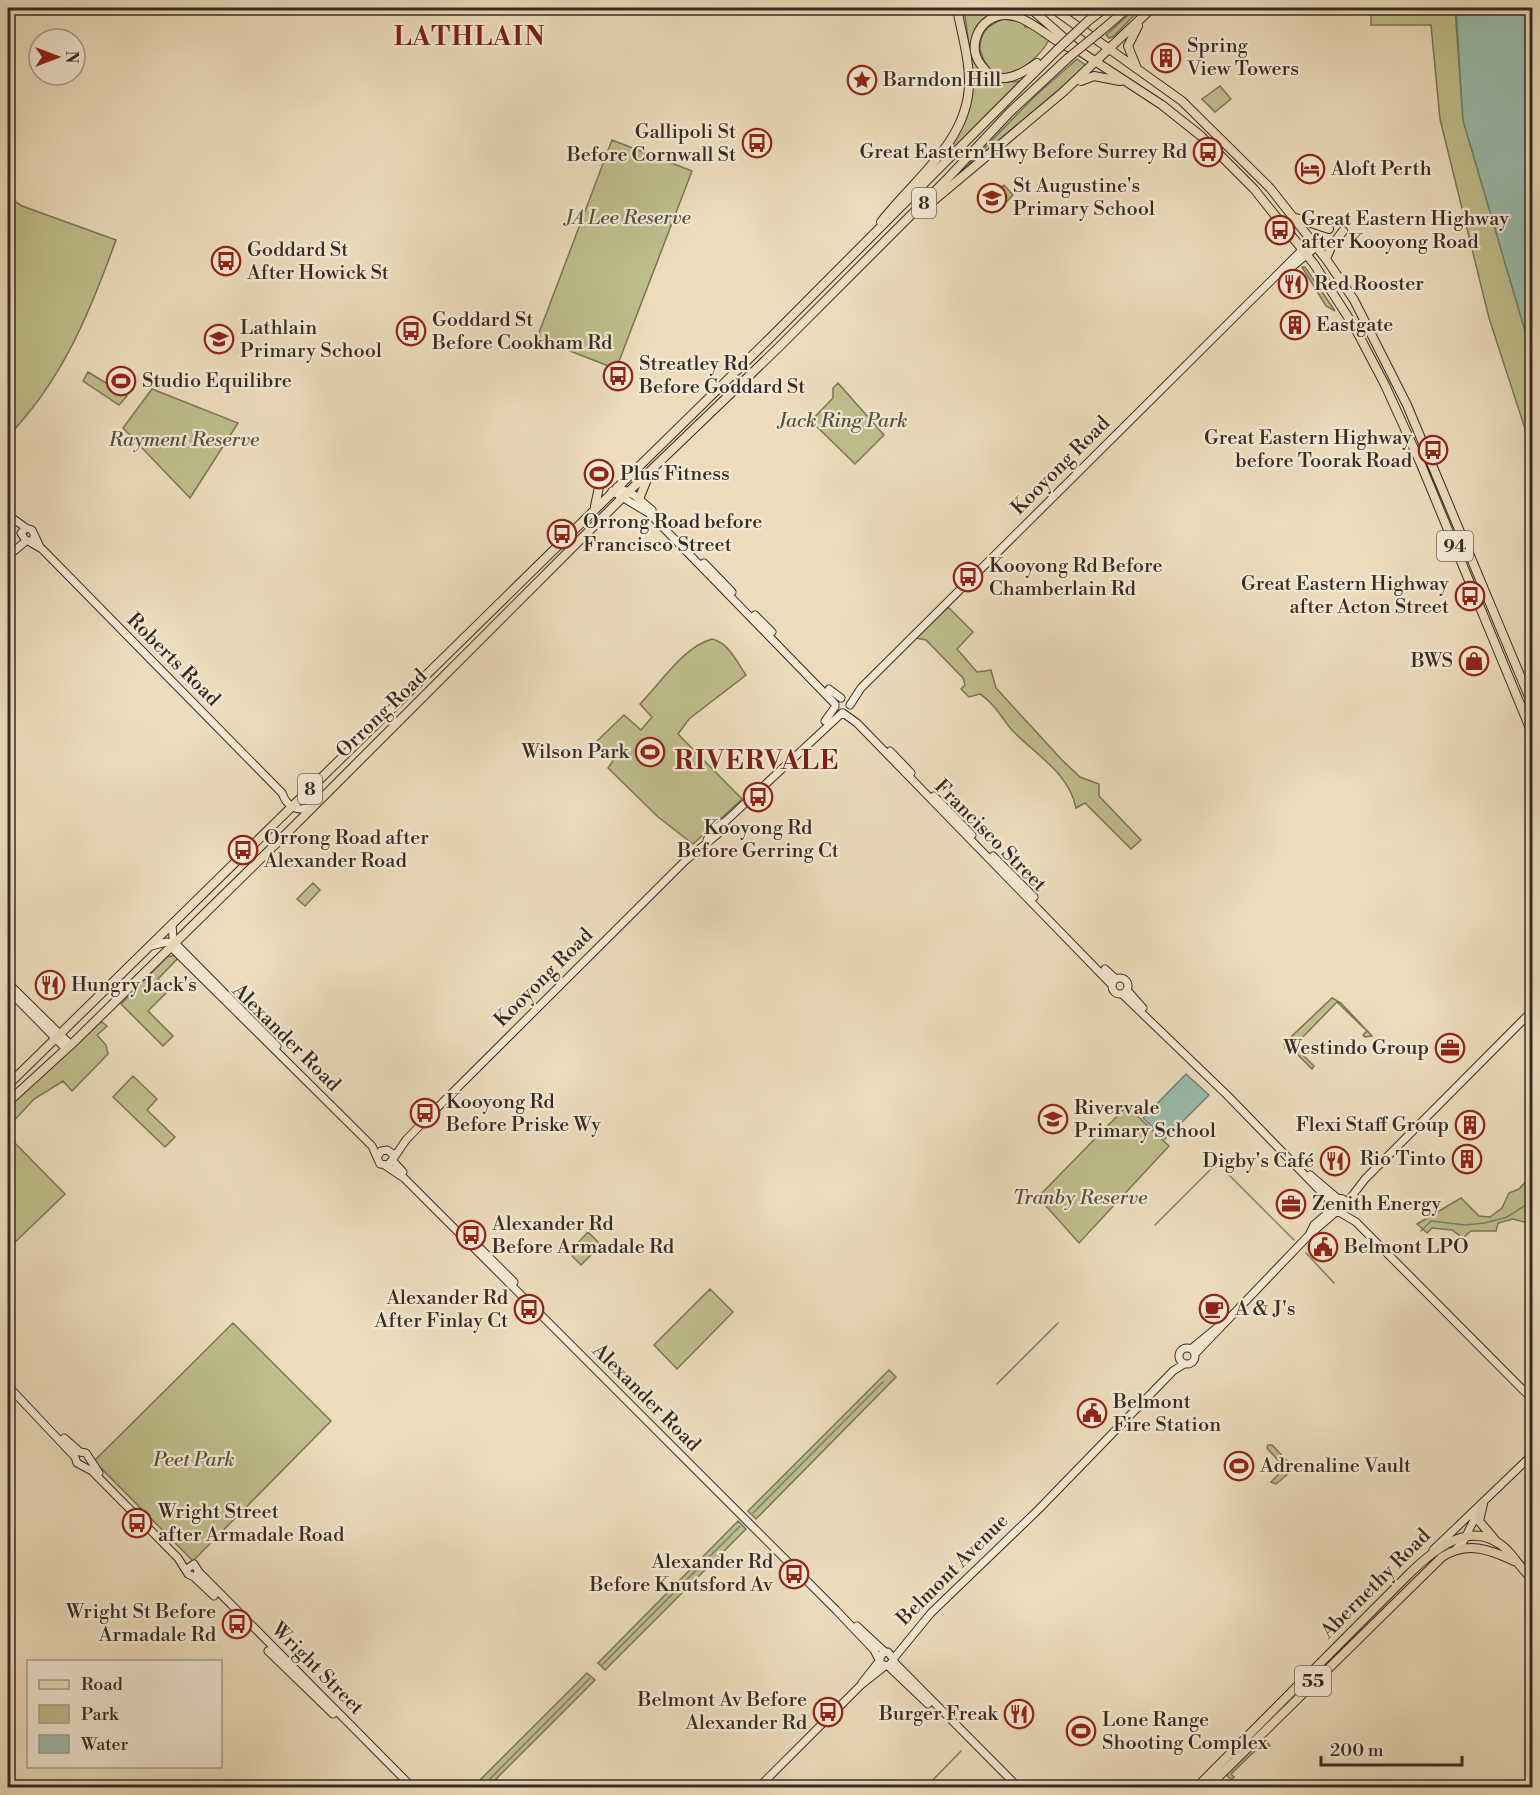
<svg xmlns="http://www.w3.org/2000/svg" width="1540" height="1795" font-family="'Libre Bodoni',serif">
  <rect width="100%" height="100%" fill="#ecdcbb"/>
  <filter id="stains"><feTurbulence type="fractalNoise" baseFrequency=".00333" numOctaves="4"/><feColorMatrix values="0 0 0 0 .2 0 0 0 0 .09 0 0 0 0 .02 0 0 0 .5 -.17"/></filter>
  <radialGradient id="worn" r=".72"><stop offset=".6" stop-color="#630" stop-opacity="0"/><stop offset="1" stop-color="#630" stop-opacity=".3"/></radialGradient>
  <path fill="#bfbe8b" stroke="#7a7458" stroke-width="1.5" d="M964 8H1022L1026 10V15L1014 12 984 20 974 59 1007 82 1020 81 928 174 952 140 972 69Z
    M1136 8H1141L1114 36 1109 38 1106 35Z
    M1371 8H1455L1463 120 1531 351 1532 450 1489 318 1440 119 1431 25H1371Z
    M1003 19 1023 22 1025 27 1033 28 1049 40C1034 67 991 96 980 49 980 32 988 25 1003 19Z
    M1077 59 1087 66 961 172 1034 97Z
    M1220 86 1231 99 1215 112 1202 99Z
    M612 140 692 171 616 369 537 338Z
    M1004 185 1013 195 999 210 989 200Z
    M8 197 22 206 116 240C90 312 62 381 8 436Z
    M1302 267H1305L1335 311 1326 306Z
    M88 372 127 396 119 405 83 381Z
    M838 383 884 435 855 464 811 421 833 398V388Z
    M152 389 238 423 190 498 123 428Z
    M948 607 973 632 957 649 977 672 991 670 996 688 1062 760 1080 777 1099 784V796L1141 840 1131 849 1085 803 1076 808C1069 772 1034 754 1011 729 1001 717 994 703 980 694L969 697 961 689 965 685 963 678 926 640 916 638Z
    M712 639C729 643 736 661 746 675L689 719 678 734 742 799 693 844 658 817 608 768 613 761 596 742 624 715 641 730 652 717 640 704C661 683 683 647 712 639Z
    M313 883 320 890 305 906 297 899Z
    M175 955 178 958 158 979 169 990 148 1011 173 1036 163 1046 121 1004 167 957Z
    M1332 998 1341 1003 1372 1036 1365 1037 1363 1035 1367 1031 1337 1002 1294 1046 1314 1066 1312 1069 1289 1046 1285 1048 1284 1044 1290 1043 1292 1036Z
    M102 1022 107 1026 97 1035 106 1045 108 1054 72 1091 63 1081 34 1099 8 1127V1106L98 1023Z
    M133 1076 157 1099 147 1110 175 1137 165 1147 113 1097Z
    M1127 1106 1169 1146 1079 1243 1038 1197Z
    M8 1136 65 1194 8 1249Z
    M1532 1175V1224L1513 1219 1498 1223 1496 1231H1471L1463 1238 1452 1230 1432 1228 1427 1233 1417 1224 1461 1198 1479 1216 1490 1217 1502 1208 1509 1193 1519 1189Z
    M588 1232 601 1245 581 1265 572 1256 571 1250Z
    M710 1289 733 1312 677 1369 654 1345Z
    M233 1323 331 1421 193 1561 94 1461Z
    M889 1370 896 1377 756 1519 748 1511Z
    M1268 1445H1272L1291 1465 1290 1472 1276 1484 1271 1482 1285 1468 1267 1448Z
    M738 1521 746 1529 605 1670 598 1663Z
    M587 1673 595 1680 488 1787H473Z
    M1261 1739 1266 1740 1270 1746 1262 1749 1259 1747 1231 1774 1234 1777 1231 1780 1226 1774Z"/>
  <path fill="#99bcab" stroke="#718275" stroke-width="1.5" d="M1456 8H1532V410L1530 404 1531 351 1463 120Z
    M1186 1074 1209 1095 1165 1139 1143 1118Z"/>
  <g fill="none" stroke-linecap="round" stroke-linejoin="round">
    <path stroke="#718275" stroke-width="1.5" d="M1155 1225 1212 1168 1220 1166 1294 1240
      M1421 1231 1431 1221 1465 1225 1485 1223 1507 1217 1532 1201
      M1306 1253 1334 1283
      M997 1384 1058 1323
      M753 1513 883 1382
      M602 1665 740 1526
      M481 1788 590 1678
      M925 1788 961 1751"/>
    <g stroke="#362b24" stroke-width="9">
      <path id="secondary" d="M1285 269 1293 266 1317 246
        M617 487 634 495 652 510
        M612 491 650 514 835 704
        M8 515 26 528
        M34 537 32 541H26L21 533 26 528 32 530 40 547
        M30 542 42 549 282 793C287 807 298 813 312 806
        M8 556 26 541
        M704 563 732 592
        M755 615 772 632
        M829 689 841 698
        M850 705 861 688 1312 240
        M843 713 857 723 1112 985
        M825 721 835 707
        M890 751 911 773
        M934 796 972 835
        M707 840 714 829 726 821 842 713
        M993 856 1034 897
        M172 925 174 950 372 1146 380 1164 388 1165 393 1159V1154L387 1150 381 1151 378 1156
        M151 946 167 942 178 946 277 1046
        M1105 969 1116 979
        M1112 986a8 8 0 1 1 16 0a8 8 0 1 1-16 0Z
        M8 983 71 1045
        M8 990 66 1049
        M1127 990 1143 1008
        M1122 994 1227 1095 1332 1203
        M393 1159 406 1140 429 1116 686 860 719 833 726 821
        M393 1161 403 1172
        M386 1166 404 1178 836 1610 874 1650 881 1664 888 1666 894 1660 888 1652 883 1653 880 1658
        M1310 1175 1337 1198
        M1346 1204 1365 1179 1532 1011
        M1339 1211 1346 1204 1343 1199 1337 1198 1332 1203 1334 1209 1356 1222 1532 1399
        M1309 1235 1314 1225 1329 1212
        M473 1241 514 1282
        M1179 1356a8 8 0 1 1 16 0a8 8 0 1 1-16 0Z
        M1191 1349 1219 1326
        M1195 1354 1309 1235 1337 1211
        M8 1386 75 1457 77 1463 92 1471 178 1558 188 1574 194 1577 199 1572 194 1564 187 1569
        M64 1438 80 1452 86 1453 99 1473
        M1433 1550 1532 1455
        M1454 1551 1463 1542 1479 1510
        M199 1572 413 1788
        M194 1577 214 1596
        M857 1626 885 1652
        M268 1651 333 1714
        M894 1658 931 1613 1039 1509 1173 1371 1184 1364
        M893 1661 1019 1788
        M888 1666 928 1704
        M862 1683 880 1660
        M758 1788 861 1685 885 1666"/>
    </g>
    <g stroke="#362b24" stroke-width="10">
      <path id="primary" d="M1483 1504 1479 1521 1496 1541
        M1196 1788 1406 1577C1431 1552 1472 1514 1508 1551 1516 1560 1523 1570 1532 1579
        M1207 1788 1442 1557C1467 1541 1489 1549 1514 1561"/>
    </g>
    <g stroke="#362b24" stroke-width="10">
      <path id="highway" d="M1030 8 1078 50 1162 105 1201 136 1254 189 1314 264 1355 328 1385 385 1420 462 1532 733
        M1052 8 1182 101 1270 188 1326 259 1354 300 1407 405 1532 704
        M1088 21 1105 8
        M1101 31 1128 8
        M1037 63C1019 76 997 88 981 65 975 57 973 48 976 38 978 31 983 24 989 20 1021 0 1049 45 1077 50
        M1136 66 1128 46 1138 26
        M1081 81 1094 76 1120 81
        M932 202 1062 93 1152 8
        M1296 218 1329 229
        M881 222C913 180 967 143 969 85 970 60 961 32 957 8
        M1326 259 1331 247 1343 231
        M639 499 650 472
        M595 506 599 487
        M8 1085 770 338 1057 50
        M8 1102 76 1040 293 827 623 497 778 348 948 178 1010 112 1068 58"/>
    </g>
    <use href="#secondary" stroke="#f3e8d3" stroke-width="7"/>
    <use href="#primary" stroke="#ecdcbb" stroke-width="8"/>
    <use href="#highway" stroke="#ecdcbb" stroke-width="8"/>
    <g stroke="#362b24" stroke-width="10" stroke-linecap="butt">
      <path id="highway-bridge" d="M1057 50 1088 21
        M1068 58 1101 31"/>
    </g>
    <use href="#highway-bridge" stroke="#ecdcbb" stroke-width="8"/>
  </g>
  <defs>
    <g id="building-ring" transform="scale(1.5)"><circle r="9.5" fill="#f3e8d3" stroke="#8f2418" stroke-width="1.5"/><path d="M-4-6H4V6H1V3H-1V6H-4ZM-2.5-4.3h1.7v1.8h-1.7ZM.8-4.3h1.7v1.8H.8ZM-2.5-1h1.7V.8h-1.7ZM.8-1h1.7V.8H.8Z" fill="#8f2418"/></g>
    <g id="sight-ring" transform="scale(1.5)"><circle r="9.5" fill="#f3e8d3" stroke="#8f2418" stroke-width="1.5"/><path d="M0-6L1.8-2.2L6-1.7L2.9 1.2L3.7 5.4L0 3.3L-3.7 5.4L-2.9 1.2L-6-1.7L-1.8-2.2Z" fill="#8f2418"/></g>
    <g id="bus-ring" transform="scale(1.5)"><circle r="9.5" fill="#f3e8d3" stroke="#8f2418" stroke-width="1.5"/><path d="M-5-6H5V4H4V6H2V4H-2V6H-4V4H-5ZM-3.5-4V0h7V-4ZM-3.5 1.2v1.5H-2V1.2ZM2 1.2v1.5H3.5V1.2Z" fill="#8f2418"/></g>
    <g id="hotel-ring" transform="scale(1.5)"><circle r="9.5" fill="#f3e8d3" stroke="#8f2418" stroke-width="1.5"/><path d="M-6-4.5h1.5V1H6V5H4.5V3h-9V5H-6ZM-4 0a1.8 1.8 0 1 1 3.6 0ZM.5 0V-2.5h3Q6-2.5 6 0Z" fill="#8f2418"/></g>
    <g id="school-ring" transform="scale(1.5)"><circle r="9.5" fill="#f3e8d3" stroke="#8f2418" stroke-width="1.5"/><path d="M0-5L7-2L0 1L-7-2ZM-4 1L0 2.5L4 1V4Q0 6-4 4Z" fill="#8f2418"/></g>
    <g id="restaurant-ring" transform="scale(1.5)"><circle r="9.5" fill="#f3e8d3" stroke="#8f2418" stroke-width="1.5"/><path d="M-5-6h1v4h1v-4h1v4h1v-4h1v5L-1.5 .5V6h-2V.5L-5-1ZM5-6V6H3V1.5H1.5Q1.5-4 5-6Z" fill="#8f2418"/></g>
    <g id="stadium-ring" transform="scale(1.5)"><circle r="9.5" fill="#f3e8d3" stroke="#8f2418" stroke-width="1.5"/><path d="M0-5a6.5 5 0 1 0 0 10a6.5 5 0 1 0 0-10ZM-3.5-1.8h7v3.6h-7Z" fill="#8f2418"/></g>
    <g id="shop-ring" transform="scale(1.5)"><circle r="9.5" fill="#f3e8d3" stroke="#8f2418" stroke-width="1.5"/><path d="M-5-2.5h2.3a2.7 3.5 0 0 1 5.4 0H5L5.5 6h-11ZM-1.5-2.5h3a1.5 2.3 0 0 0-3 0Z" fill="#8f2418"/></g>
    <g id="office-ring" transform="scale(1.5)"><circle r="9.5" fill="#f3e8d3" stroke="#8f2418" stroke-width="1.5"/><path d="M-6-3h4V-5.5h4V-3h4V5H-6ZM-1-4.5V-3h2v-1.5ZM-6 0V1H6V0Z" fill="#8f2418"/></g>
    <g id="civic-ring" transform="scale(1.5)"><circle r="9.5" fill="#f3e8d3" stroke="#8f2418" stroke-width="1.5"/><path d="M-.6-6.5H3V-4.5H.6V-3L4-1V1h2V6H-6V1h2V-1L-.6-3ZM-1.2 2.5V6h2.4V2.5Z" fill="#8f2418"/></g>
    <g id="cafe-ring" transform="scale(1.5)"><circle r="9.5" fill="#f3e8d3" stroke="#8f2418" stroke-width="1.5"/><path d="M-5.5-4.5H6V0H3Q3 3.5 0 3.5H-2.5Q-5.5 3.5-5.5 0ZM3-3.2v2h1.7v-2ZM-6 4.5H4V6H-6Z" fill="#8f2418"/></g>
  </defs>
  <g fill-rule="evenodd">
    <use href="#building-ring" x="1166" y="58"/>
    <use href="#sight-ring" x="862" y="80"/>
    <use href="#bus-ring" x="757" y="143"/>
    <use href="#bus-ring" x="1208" y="152"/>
    <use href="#hotel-ring" x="1310" y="169"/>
    <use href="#school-ring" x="992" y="198"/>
    <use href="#bus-ring" x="1280" y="230"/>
    <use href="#bus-ring" x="226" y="261"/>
    <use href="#restaurant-ring" x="1293" y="284"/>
    <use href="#building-ring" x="1295" y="325"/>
    <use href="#bus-ring" x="411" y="331"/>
    <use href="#school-ring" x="219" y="339"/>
    <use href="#bus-ring" x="618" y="376"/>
    <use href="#stadium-ring" x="121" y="381"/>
    <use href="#bus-ring" x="1433" y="450"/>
    <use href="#stadium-ring" x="599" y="474"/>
    <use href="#bus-ring" x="562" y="534"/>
    <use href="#bus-ring" x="968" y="577"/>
    <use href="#bus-ring" x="1470" y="596"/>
    <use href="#shop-ring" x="1474" y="661"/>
    <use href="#stadium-ring" x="650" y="752"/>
    <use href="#bus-ring" x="758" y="797"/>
    <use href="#bus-ring" x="243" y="850"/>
    <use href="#restaurant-ring" x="50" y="985"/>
    <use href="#office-ring" x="1450" y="1048"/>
    <use href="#bus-ring" x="425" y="1113"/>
    <use href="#school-ring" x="1053" y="1119"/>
    <use href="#building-ring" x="1470" y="1125"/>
    <use href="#building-ring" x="1467" y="1159"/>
    <use href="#restaurant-ring" x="1335" y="1161"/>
    <use href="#office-ring" x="1291" y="1204"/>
    <use href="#bus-ring" x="471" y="1235"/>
    <use href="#civic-ring" x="1323" y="1247"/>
    <use href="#bus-ring" x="529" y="1309"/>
    <use href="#cafe-ring" x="1214" y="1309"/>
    <use href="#civic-ring" x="1092" y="1413"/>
    <use href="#stadium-ring" x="1239" y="1466"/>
    <use href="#bus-ring" x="137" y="1523"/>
    <use href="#bus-ring" x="794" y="1574"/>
    <use href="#bus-ring" x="237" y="1624"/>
    <use href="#bus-ring" x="828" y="1712"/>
    <use href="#restaurant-ring" x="1019" y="1714"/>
    <use href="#stadium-ring" x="1081" y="1731"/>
  </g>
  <g text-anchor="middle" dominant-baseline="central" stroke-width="4.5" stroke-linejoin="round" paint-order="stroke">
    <g fill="#f3e8d3" stroke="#6f6458" stroke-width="1.5">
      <rect x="912" y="188" width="24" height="30" rx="4.5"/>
      <rect x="1437" y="531" width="36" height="30" rx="4.5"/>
      <rect x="298" y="774" width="24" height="30" rx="4.5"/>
      <rect x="1295" y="1666" width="36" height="30" rx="4.5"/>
    </g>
    <g font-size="18" font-weight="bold" fill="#362b24">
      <text x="924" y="203">8</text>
      <text x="1455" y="546">94</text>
      <text x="310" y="789">8</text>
      <text x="1313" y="1681">55</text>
    </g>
    <g font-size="20" fill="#362b24" stroke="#f3e8d3" text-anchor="start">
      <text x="1187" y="46">Spring<tspan x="1187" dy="23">View Towers</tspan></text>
      <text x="883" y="80">Barndon Hill</text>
      <text x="736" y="132" text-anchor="end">Gallipoli St<tspan x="736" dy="23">Before Cornwall St</tspan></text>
      <text x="1187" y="152" text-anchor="end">Great Eastern Hwy Before Surrey Rd</text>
      <text x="1331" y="169">Aloft Perth</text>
      <text x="1013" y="186">St Augustine's<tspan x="1013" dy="23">Primary School</tspan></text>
      <text x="1301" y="219">Great Eastern Highway<tspan x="1301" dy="23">after Kooyong Road</tspan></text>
      <text x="247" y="250">Goddard St<tspan x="247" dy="23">After Howick St</tspan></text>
      <text x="1314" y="284">Red Rooster</text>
      <text x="432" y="320">Goddard St<tspan x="432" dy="23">Before Cookham Rd</tspan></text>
      <text x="1316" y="325">Eastgate</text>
      <text x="240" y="328">Lathlain<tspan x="240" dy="23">Primary School</tspan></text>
      <text x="639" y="364">Streatley Rd<tspan x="639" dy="23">Before Goddard St</tspan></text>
      <text x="142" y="381">Studio Equilibre</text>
      <text x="1412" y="438" text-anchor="end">Great Eastern Highway<tspan x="1412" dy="23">before Toorak Road</tspan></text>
      <text x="620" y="474">Plus Fitness</text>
      <text x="583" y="522">Orrong Road before<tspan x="583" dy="23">Francisco Street</tspan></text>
      <text x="989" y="566">Kooyong Rd Before<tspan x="989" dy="23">Chamberlain Rd</tspan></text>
      <text x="1449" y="584" text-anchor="end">Great Eastern Highway<tspan x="1449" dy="23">after Acton Street</tspan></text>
      <text x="1453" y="661" text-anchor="end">BWS</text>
      <text x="629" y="752" text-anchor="end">Wilson Park</text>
      <text x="758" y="828" text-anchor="middle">Kooyong Rd<tspan x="758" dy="23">Before Gerring Ct</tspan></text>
      <text x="264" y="838">Orrong Road after<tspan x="264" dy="23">Alexander Road</tspan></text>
      <text x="71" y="985">Hungry Jack's</text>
      <text x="1429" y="1048" text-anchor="end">Westindo Group</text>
      <text x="446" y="1102">Kooyong Rd<tspan x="446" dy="23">Before Priske Wy</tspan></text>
      <text x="1074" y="1108">Rivervale<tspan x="1074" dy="23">Primary School</tspan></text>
      <text x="1449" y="1125" text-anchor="end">Flexi Staff Group</text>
      <text x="1446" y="1159" text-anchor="end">Rio Tinto</text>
      <text x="1314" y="1161" text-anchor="end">Digby's Café</text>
      <text x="1312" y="1204">Zenith Energy</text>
      <text x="492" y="1224">Alexander Rd<tspan x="492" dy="23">Before Armadale Rd</tspan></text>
      <text x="1344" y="1247">Belmont LPO</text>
      <text x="508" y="1298" text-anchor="end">Alexander Rd<tspan x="508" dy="23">After Finlay Ct</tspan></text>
      <text x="1235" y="1309">A &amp; J's</text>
      <text x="1113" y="1402">Belmont<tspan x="1113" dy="23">Fire Station</tspan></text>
      <text x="1260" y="1466">Adrenaline Vault</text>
      <text x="158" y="1512">Wright Street<tspan x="158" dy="23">after Armadale Road</tspan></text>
      <text x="773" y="1562" text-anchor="end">Alexander Rd<tspan x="773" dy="23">Before Knutsford Av</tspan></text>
      <text x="216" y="1612" text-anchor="end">Wright St Before<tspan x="216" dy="23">Armadale Rd</tspan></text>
      <text x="807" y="1700" text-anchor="end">Belmont Av Before<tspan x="807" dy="23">Alexander Rd</tspan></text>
      <text x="998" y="1714" text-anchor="end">Burger Freak</text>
      <text x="1102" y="1720">Lone Range<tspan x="1102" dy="23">Shooting Complex</tspan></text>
    </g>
    <g font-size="20" font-style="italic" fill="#58503e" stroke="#f3e8d3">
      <text x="628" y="218">JA Lee Reserve</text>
      <text x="843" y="421">Jack Ring Park</text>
      <text x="184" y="440">Rayment Reserve</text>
      <text x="1080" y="1198">Tranby Reserve</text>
      <text x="194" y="1460">Peet Park</text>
    </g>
    <g font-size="20" fill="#362b24" stroke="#f3e8d3">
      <text transform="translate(1061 466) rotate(-45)">Kooyong Road</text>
      <text transform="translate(173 660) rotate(45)">Roberts Road</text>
      <text transform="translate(382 714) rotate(-44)">Orrong Road</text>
      <text transform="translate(990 836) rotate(45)">Francisco Street</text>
      <text transform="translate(544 978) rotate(-45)">Kooyong Road</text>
      <text transform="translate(286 1038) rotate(45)">Alexander Road</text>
      <text transform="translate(646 1398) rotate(45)">Alexander Road</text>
      <text transform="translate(953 1570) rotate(-45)">Belmont Avenue</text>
      <text transform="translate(1376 1584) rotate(-45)">Abernethy Road</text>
      <text transform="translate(317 1669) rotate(45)">Wright Street</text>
    </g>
    <g font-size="26" font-weight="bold" letter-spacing="1.5" fill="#7a1f14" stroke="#f3e8d3">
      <text x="470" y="37">LATHLAIN</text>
      <text x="757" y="761">RIVERVALE</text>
    </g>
  </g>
  <rect width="1540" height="1795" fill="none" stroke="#ecdcbb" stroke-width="30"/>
  <rect x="9" y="9" width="1522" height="1777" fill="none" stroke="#362b24" stroke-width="3"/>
  <rect x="15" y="15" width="1510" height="1765" fill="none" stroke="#362b24" stroke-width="1.5"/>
  <rect x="27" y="1660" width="195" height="108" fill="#f3e8d3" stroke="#a79c8d" stroke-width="1.5"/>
  <rect x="39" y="1680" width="30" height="9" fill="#ecdcbb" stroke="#a79c8d" stroke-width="1.5"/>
  <text x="81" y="1690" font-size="18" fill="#362b24">Road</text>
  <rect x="39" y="1705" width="30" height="18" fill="#bfbe8b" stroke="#a79c8d" stroke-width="1.5"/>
  <text x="81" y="1720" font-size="18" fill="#362b24">Park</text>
  <rect x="39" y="1735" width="30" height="18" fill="#99bcab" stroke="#a79c8d" stroke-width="1.5"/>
  <text x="81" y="1750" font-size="18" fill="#362b24">Water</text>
  <g transform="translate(57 57) rotate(90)"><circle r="28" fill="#f3e8d3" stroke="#a79c8d" stroke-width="1.5"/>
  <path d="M0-4.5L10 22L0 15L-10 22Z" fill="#8f2418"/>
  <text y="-9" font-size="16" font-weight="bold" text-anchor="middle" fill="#362b24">N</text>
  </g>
  <path d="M1321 1756v9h141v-9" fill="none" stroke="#362b24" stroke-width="3"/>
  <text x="1330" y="1756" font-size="18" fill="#362b24" stroke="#f3e8d3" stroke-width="4.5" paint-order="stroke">200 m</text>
  <rect width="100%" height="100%" filter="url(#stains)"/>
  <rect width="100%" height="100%" fill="url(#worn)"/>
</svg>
